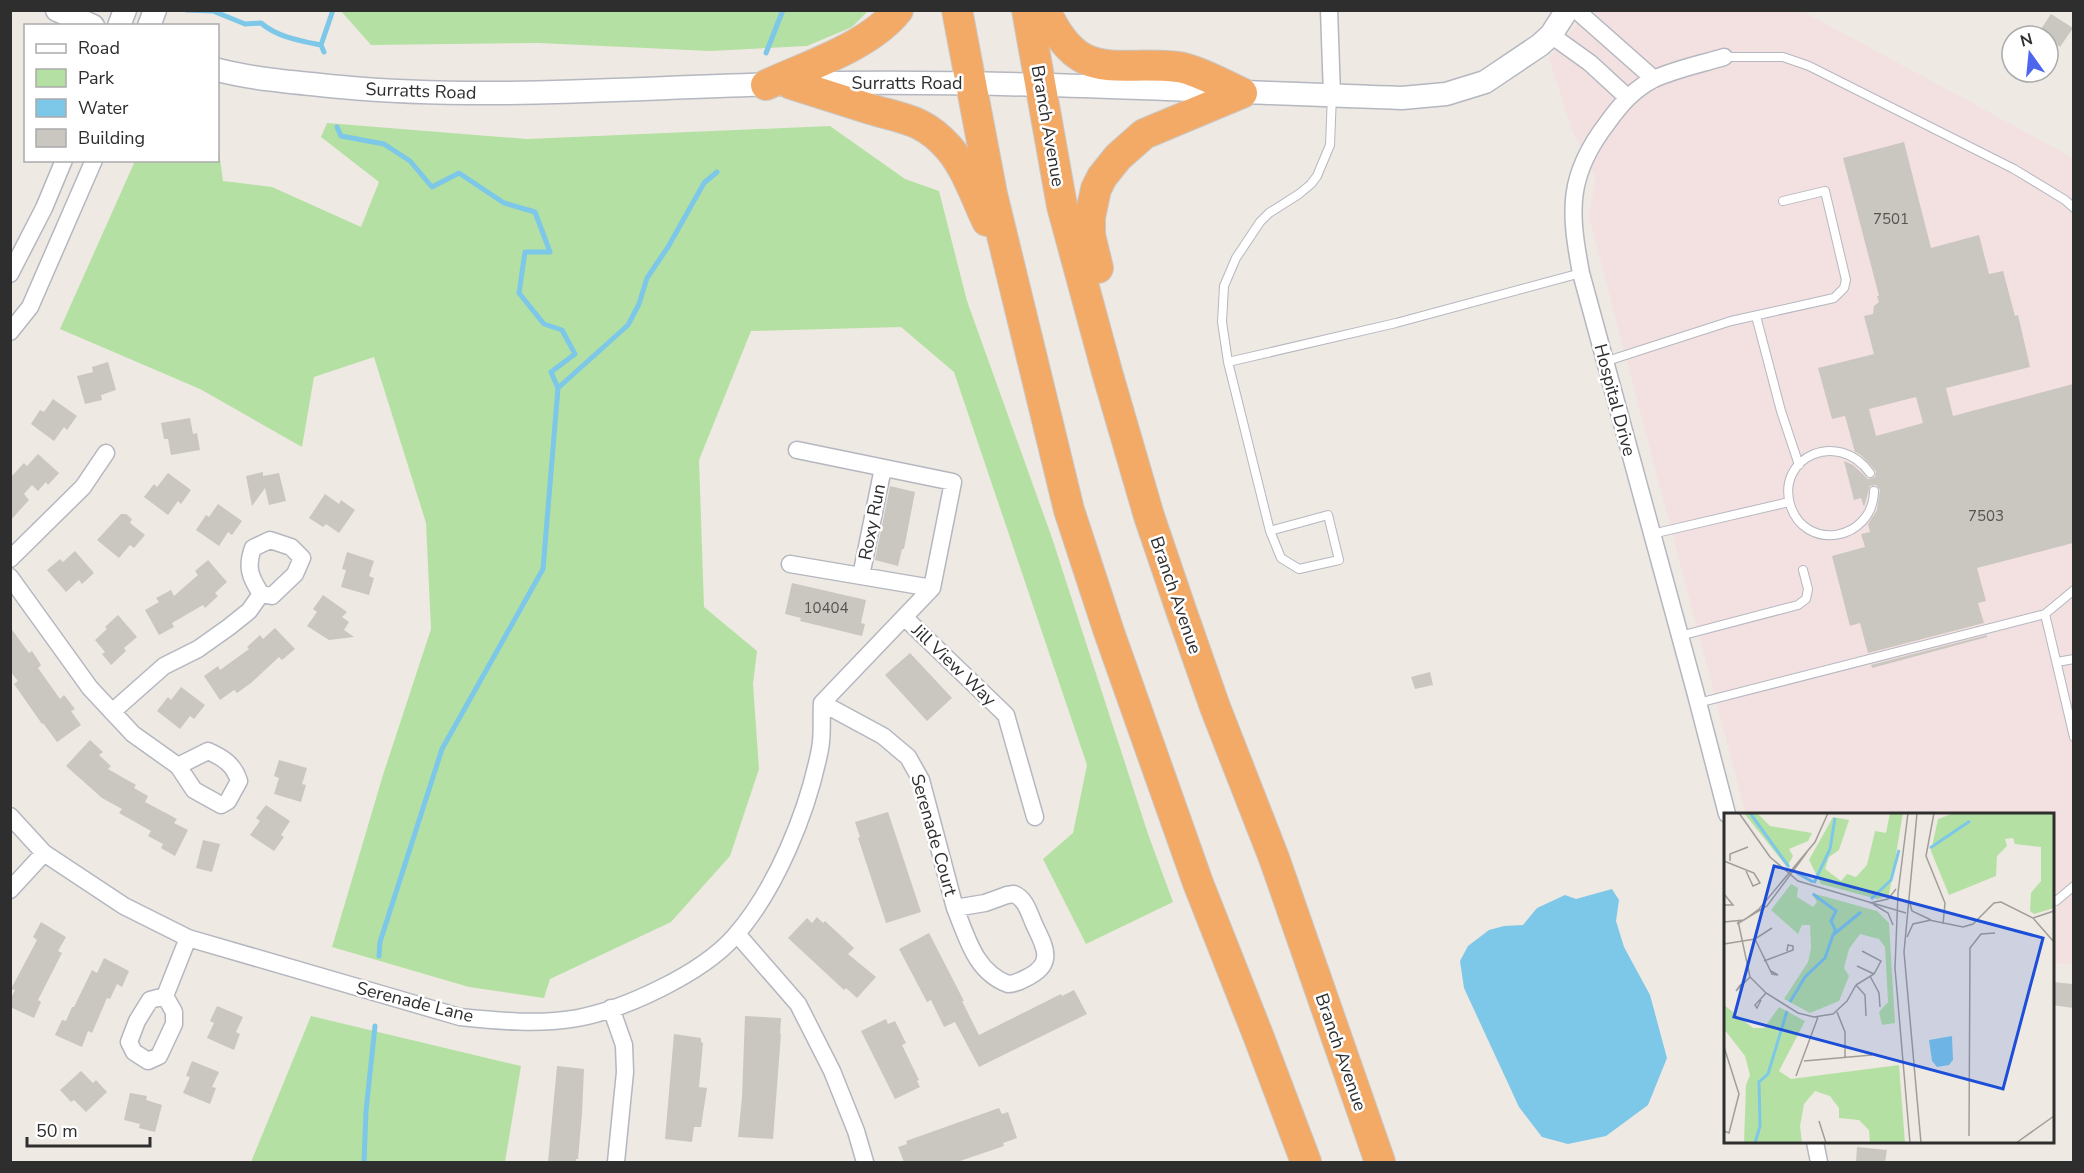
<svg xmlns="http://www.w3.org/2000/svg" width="2084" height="1173" font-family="'Nunito Sans',sans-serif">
  <rect width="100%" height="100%" fill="#eee9e2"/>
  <path fill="#f3e0e0" d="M1588 11H1802L2073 158V964L2053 963 2052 814H1746L1589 216 1596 179 1572 130 1549 58Z"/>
  <path fill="#b5e0a3" d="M341 11H868L852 27 807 46 710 51 539 43 371 45Z
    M327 123 527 139 830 126 905 179 939 191 967 301 1052 538 1148 834 1173 902 1086 944 1043 859 1073 833 1087 765 954 372 901 327 751 331 699 460 704 607 757 651 753 684 759 769 730 856 671 922 550 979 544 998 469 987 332 947 383 775 431 629 426 523 374 357 314 377 302 447 200 389 60 329 135 161 218 160V144L223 181 272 187 361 227 379 182 321 137Z
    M311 1016 521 1066 505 1162H251Z"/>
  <path fill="#7dc7e8" d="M1612 889 1619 900 1616 921 1624 947 1650 995 1667 1058 1648 1105 1606 1136 1568 1144 1542 1137 1519 1107 1464 988 1460 961 1468 946 1489 930 1504 926 1523 925 1537 908 1565 895 1576 899Z"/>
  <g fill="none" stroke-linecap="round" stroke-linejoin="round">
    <path stroke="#7dc7e8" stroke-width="5" d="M186 10 213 11 245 24 261 23C277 37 301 41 321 45
      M324 52 321 45 333 10
      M766 53 783 10
      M337 127 341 136 384 144 410 161 432 187 459 173 504 203 535 212 550 252H525L519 293 544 324 562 330 575 354 551 372 558 388
      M379 956 380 942 442 749 543 569 558 388 628 325 639 304 647 278 668 247 704 183 717 172
      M364 1162 366 1111 375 1026"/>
  </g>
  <path fill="#cac7c0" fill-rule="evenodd" d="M2051 14 2073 28 2060 47 2048 39V36L2039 32Z
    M1904 142 1931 248 1979 235 1989 274 2003 271 2015 316 2018 315 2030 367 1946 388 1953 416 2073 384V543L1977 568 1986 601 1978 603 1984 623 1868 653 1860 623 1850 626 1832 556 1865 547 1861 534 1870 532 1868 524 1877 510 1880 490 1876 485 1870 486 1864 507 1861 498 1854 500 1844 461 1853 465 1868 479 1875 477 1876 471 1861 455 1855 452 1845 416 1832 419 1818 368 1874 354 1864 316 1873 314 1874 306 1879 302 1877 296H1879L1843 158ZM1916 397 1923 423 1876 436 1869 409Z
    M108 362 116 390 101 395 102 400 85 404 77 376 93 372 92 367Z
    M53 399 77 416 67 430 64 427 54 441 31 424 40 410 44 412Z
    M190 418 193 434 197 433 200 450 171 455 168 439H164L161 423Z
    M38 454 59 473 48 485 46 482 38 491 32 485 24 494 29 500 10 521V478L24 463 27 466Z
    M263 472V476L279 473 286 501 269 505 265 488 252 506 246 476Z
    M168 473 191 490 181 504 178 501 168 515 144 497 154 484 157 487Z
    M890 486 915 492 904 549H902L898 566 875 560Z
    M325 494 339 504 341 500 355 510 339 533 326 524 323 527 309 518Z
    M218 504 242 521 232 535 228 532 219 546 196 530 206 515 209 517Z
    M121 514H126L132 519 130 523 145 535 134 548 130 545 119 558 97 540Z
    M75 551 94 573 82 584 79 580 66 592 47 570 60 559 63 562Z
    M347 552 374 561 369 576 374 578 369 595 341 587 346 570 342 569Z
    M208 560 227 582 215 593 218 596 205 608 203 605 172 623 174 627 159 635 145 610 159 602 156 598 171 590 174 596 198 575 195 571Z
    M792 583 866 600 861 623 865 624 862 636 800 621 801 618 785 614Z
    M323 595 347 612 342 617 349 622 344 630 354 637 329 640 307 626 317 612 313 609Z
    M118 615 137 637 124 648 126 651 111 665 102 654 105 652 95 640 107 629 105 627Z
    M10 627 29 653 32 651 41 665 38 668 60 699 64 695 75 709 71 711 81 725 57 742 43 723 42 724 14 684 18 681 10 671Z
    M275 628 295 649 282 660 279 657 251 683 237 693 234 690 220 700 204 676 218 666 220 670 249 649 247 647 260 635 263 639Z
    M1987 635V637L1872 668 1871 665Z
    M910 653 952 698 927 721 885 675Z
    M1430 672 1433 685 1415 689 1411 677Z
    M181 687 205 705 194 719 190 716 180 729 157 711 168 697 171 700Z
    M90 740 103 752 99 755 111 766 108 769 136 785 134 788 148 796 145 802 177 819 174 823 188 830 175 856 161 848 163 844 148 836 151 831 119 813 122 809 102 798 66 766Z
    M279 760 307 768 302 784 306 785 301 802 274 794 279 778 274 776Z
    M266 805 290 821 281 835 284 837 274 851 250 835 260 821 256 818Z
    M888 812 921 912 886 923 858 838 860 837 855 822Z
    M203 840 220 844 212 872 196 868Z
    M817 917 823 923 825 921 854 948 848 954 876 977 857 998 846 988 844 990 788 938 807 918 812 923Z
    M41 922 66 937 58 951 62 953 38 1000 41 1002 34 1018 10 1007V1000L15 990 11 989 37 940 33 937Z
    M929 933 964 1001H962L979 1035 1061 994 1062 996 1074 990 1087 1014 979 1067 955 1022 944 1027 931 1000 927 1002 899 949Z
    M104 958 129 971 122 987 117 984 110 999 107 998 92 1033 88 1031 82 1047 55 1035 62 1020 66 1021 72 1007H74L92 970 97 973Z
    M2052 982 2073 984V1008L2052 1005Z
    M217 1006 243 1017 236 1032 240 1034 234 1050 207 1038 214 1023 210 1021Z
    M745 1016 781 1018 780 1034H781L773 1139 738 1137 742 1097Z
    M886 1019 888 1024 895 1021 906 1043 902 1045 919 1080 917 1081 920 1087 895 1099 861 1031Z
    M674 1034 701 1038V1042L703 1043 699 1087 707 1088 701 1127H694L692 1142 665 1139Z
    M192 1061 219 1072 212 1087 216 1088 210 1104 183 1093 190 1077 186 1076Z
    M557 1066 584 1069 582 1114 578 1159H576V1162H548Z
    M81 1071 93 1083 96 1080 107 1092 86 1112 74 1100 71 1102 60 1090Z
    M130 1093 147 1096 146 1100 162 1105 155 1132 139 1128 140 1124 124 1120Z
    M999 1108 1002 1114 1008 1112 1017 1138 1003 1143 1004 1146 957 1162H904L898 1147 907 1144 906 1141Z
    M1857 1147 1887 1150 1885 1162H1856Z"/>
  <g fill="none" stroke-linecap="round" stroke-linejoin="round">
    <g stroke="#b5b7c0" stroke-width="10">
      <path id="lane" d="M1724 57H1783L1809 66 2014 169 2065 200 2074 208
        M1756 316 1781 411 1799 465
        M1228 362 1396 323 1581 273
        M1604 362 1731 321 1834 298 1844 288 1846 280 1825 191 1783 201
        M1870 473C1838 429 1777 457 1790 504 1804 553 1873 541 1874 491
        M1270 531 1328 515 1339 560 1299 569 1281 558 1270 531 1228 362 1222 322 1224 286 1236 258 1260 222 1269 213 1299 194 1311 184 1317 176 1330 145 1332 95
        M1652 534 1789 502
        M2045 614 2074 737
        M1680 636 1798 605 1806 599 1808 589 1803 570
        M2057 662 2074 659
        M1698 703 2045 614 2074 590
        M2052 902 2056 901 2074 886"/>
    </g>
    <g stroke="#b5b7c0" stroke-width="19">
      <path id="street" d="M1329 10 1332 95
        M1576 10 1654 79
        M1551 35 1590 63 1627 97
        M1724 57C1701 64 1676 69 1654 79 1634 89 1621 104 1608 122 1567 175 1569 210 1581 273L1695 691 1727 814
        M10 274 44 208 64 160
        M10 332 30 307 94 160
        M797 450 953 482 932 588 822 703
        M10 559 83 487 106 453
        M790 564 932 588
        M861 576 883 468
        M10 577 90 688 133 734 178 766 194 790 221 805 228 801 239 781C234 765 224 758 208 751L178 766
        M904 617 1006 715 1035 817
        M822 703 883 736 908 757 921 780 955 908
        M112 712 164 666 198 649 229 627 249 611 261 594 272 596 295 574 302 558 291 547 270 540 253 548C246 567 250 577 261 594
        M10 816 44 853 124 906 188 938 460 1017C499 1021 539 1025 578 1018 625 1009 701 974 734 937 776 890 808 811 820 749 823 734 821 718 822 703
        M10 890 44 853
        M1014 894C1026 899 1029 913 1034 924 1043 944 1056 962 1030 976 1022 980 1016 984 1008 984 975 972 967 937 955 908L985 903 1007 895Z
        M737 934 798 1004 832 1071 856 1131 865 1162
        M165 996 174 1012V1024L159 1056 148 1061 134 1052 129 1042 137 1021 150 1000 165 996 188 938
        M611 1008 624 1045 625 1072 616 1162
        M1815 1142 1819 1162"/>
    </g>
    <g stroke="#b5b7c0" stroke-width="25">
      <path id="secondary" d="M57 10 93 26
        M119 26 125 10
        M149 26 155 10
        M218 70C258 80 300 83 341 87 491 101 639 87 788 84 993 79 1198 91 1402 98L1446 94 1485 82 1540 45 1551 35 1567 10"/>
    </g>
    <g stroke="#c9c9c9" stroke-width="32">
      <path id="highway" d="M957 10 992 194 1069 510 1109 632 1198 883 1258 1035 1306 1162
        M1027 10 1062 206 1107 372 1149 516 1182 613 1215 707 1274 858 1380 1162
        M1045 10C1080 85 1112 60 1178 67 1192 68 1227 86 1242 93
        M791 84C817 92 844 101 870 109 903 119 923 119 948 147 966 167 975 196 987 221
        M766 85C807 66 870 46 898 10
        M1098 268 1090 235V217L1096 189 1102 177 1118 157 1144 134 1242 93"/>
    </g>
    <use href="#lane" stroke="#fff" stroke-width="8"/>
    <use href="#street" stroke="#fff" stroke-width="16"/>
    <use href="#secondary" stroke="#fff" stroke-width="22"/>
    <use href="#highway" stroke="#f4aa67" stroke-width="30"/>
  </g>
  <g text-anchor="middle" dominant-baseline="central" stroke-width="5" stroke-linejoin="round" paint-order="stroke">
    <g font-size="15" fill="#555452">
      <text x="1891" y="219">7501</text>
      <text x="1986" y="516">7503</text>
      <text x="826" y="608">10404</text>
    </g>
    <g font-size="18" fill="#2e2e2e" stroke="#fff">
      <text x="907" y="83">Surratts Road</text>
      <text transform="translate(421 91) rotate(2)">Surratts Road</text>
      <text transform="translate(1048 126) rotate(80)">Branch Avenue</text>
      <text transform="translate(1615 400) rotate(75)">Hospital Drive</text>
      <text transform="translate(872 522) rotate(-79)">Roxy Run</text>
      <text transform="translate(1176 595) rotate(71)">Branch Avenue</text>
      <text transform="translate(954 665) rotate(44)">Jill View Way</text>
      <text transform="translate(934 835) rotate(74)">Serenade Court</text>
      <text transform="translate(415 1002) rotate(14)">Serenade Lane</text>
      <text transform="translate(1341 1052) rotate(71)">Branch Avenue</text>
    </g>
  </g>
  <g transform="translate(1724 813)">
    <rect width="330" height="330" fill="#eee9e2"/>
    <path d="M20 0H33L46 13 88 20 84 28 65 36 69 43 63 54ZM166 0H179L165 82 153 86 97 71 85 47 109 4 125 7 115 37 105 44 101 56 117 68 123 61 132 64 143 52 151 18 162 20ZM230 0H330V95L310 101 306 98 307 80 317 68V34L291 31 289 25 281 26 283 33 273 43 272 63 225 82 207 38 214 6ZM67 71 74 75 73 84 89 94 93 89 88 80 153 98 165 110 171 210 158 212 155 199 164 189 161 134 155 126 136 121 125 136 120 155 125 163 115 188 86 200 60 186 84 149 87 135 86 112H78L74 121 47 97ZM0 192 29 215H40L55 194 81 208 55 258 67 266 175 252 181 330H146L145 317 135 307 115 305V295L106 283 91 278 80 291 76 313 78 330H20L22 272 26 262 21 243 0 216Z" fill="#b5e0a3"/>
    <path d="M228 223 229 247 225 252 213 254 208 248 205 227Z" fill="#7dc7e8"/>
    <path fill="none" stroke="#7dc7e8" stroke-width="3" d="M26 0 65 54M206 35 246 8M73 60 89 69M90 70 106 36 111 5M89 81 112 98 107 108 112 118 109 120M147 86 167 67 175 37M66 189 81 164 101 145 109 122 137 99M31 330 36 313 35 269 44 261 63 198"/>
    <path fill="none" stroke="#a19e9a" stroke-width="1.5" d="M15 0 46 44 74 68 182 100M114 0H138M184 0 174 80 171 155 186 330M193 0 180 139 197 330M210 0 202 43 221 90 219 111M0 48 30 60 36 70 29 73 22 58M6 48V41L24 34M0 81 9 92H0M185 87 188 98 207 107M146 90 164 86 172 76M149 91 164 100 169 112M309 105 330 98M205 107 239 114 249 111 270 90 277 89 309 105 330 129M14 108 26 164 42 180 74 200 90 204 109 201 123 188 132 172M0 109 20 107 35 96 91 29 104 0M13 111 43 93 83 39M183 124 189 111 207 107M31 126 48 161 54 162 47 158M0 131 31 126 48 115M40 148 69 137V133L64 132 63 138M133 153 150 161M146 163 155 180 156 194M17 171 12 178 26 164M132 172 150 161 157 148 138 138M132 172 141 182 142 203M37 187 33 195 31 192 42 180M113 199 121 219V245M0 234 15 281 5 320 0 318M80 248 148 242M72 263 94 204M95 308 102 330M245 323 246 135 257 121 271 120M292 330 330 303"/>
    <path fill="#1d4ed8" fill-opacity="0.15" stroke="#1d4ed8" stroke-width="3" d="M50 53 319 125 279 276 10 204Z"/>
    <rect width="330" height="330" fill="none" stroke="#2e2e2e" stroke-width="3"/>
  </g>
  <rect width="2084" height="1173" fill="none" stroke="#2e2e2e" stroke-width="24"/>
  <rect x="24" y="24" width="195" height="138" fill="#ffffff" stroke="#ababab" stroke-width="1.5"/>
  <rect x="36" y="44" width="30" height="9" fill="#ffffff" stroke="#ababab" stroke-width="1.5"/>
  <text x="78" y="54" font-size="18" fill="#2e2e2e">Road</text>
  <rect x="36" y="69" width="30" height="18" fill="#b5e0a3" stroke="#ababab" stroke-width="1.5"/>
  <text x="78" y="84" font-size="18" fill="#2e2e2e">Park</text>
  <rect x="36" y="99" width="30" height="18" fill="#7dc7e8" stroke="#ababab" stroke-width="1.5"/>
  <text x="78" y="114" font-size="18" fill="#2e2e2e">Water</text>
  <rect x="36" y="129" width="30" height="18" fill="#cac7c0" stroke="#ababab" stroke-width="1.5"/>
  <text x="78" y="144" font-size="18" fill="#2e2e2e">Building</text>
  <g transform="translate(2030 54) rotate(345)"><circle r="28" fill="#ffffff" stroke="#ababab" stroke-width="1.5"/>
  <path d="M0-4.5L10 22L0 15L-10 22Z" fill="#4e65ee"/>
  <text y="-9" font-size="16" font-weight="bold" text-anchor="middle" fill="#2e2e2e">N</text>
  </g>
  <path d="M27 1137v9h123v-9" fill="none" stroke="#2e2e2e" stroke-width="3"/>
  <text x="36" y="1137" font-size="18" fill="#2e2e2e" stroke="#ffffff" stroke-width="4.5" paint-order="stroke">50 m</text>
</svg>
